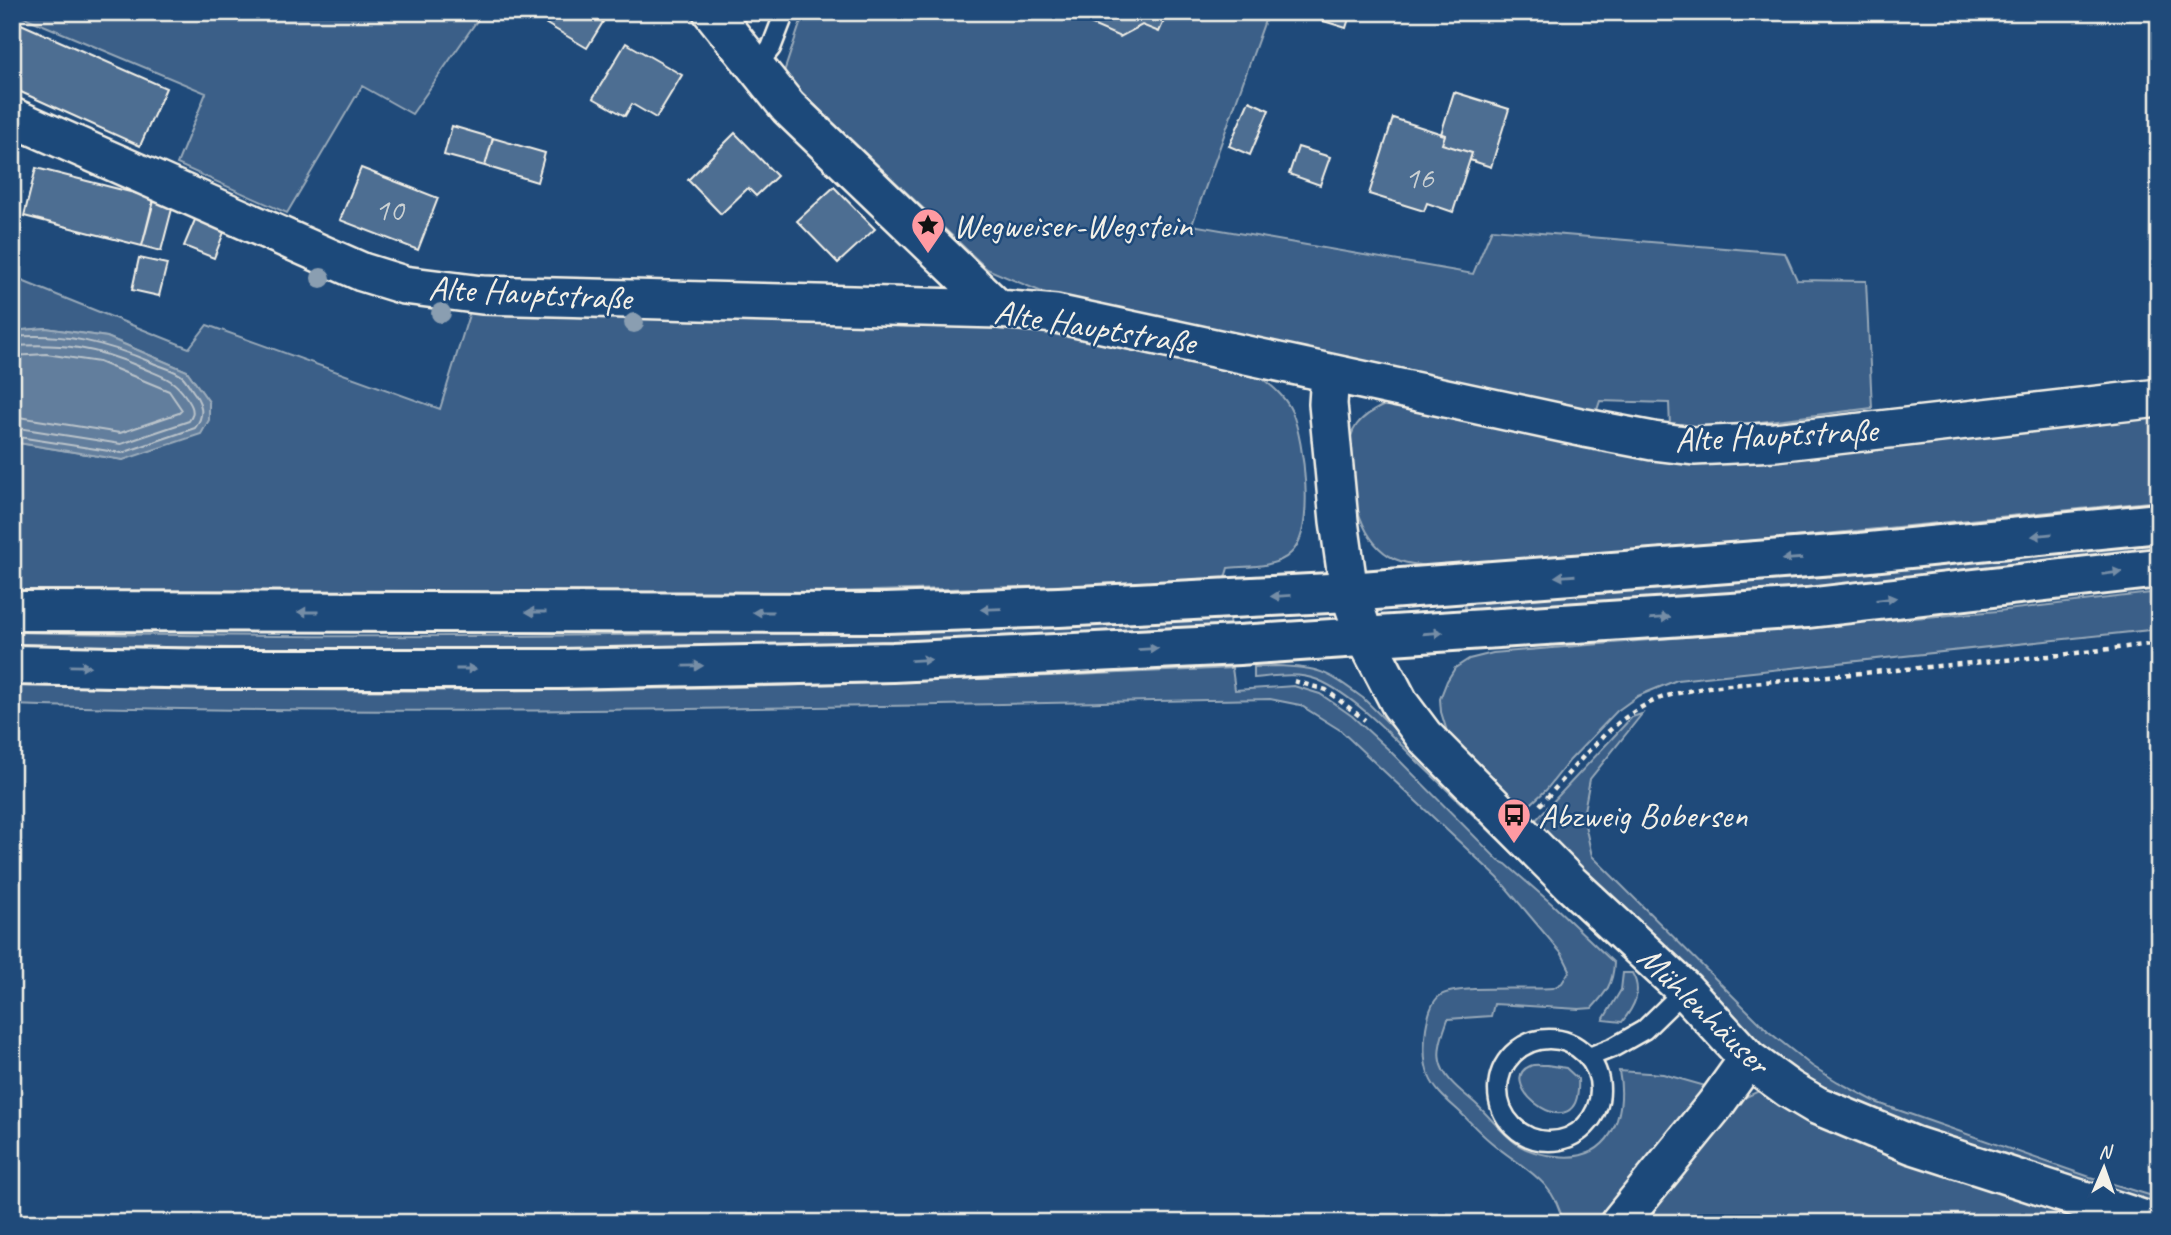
<svg xmlns="http://www.w3.org/2000/svg" width="2171" height="1235" font-family="Caveat,sans-serif">
  <rect width="100%" height="100%" fill="#1f4a7a"/>
  <filter id="ink" filterUnits="userSpaceOnUse"><feTurbulence type="fractalNoise" baseFrequency=".0143" numOctaves="2"/><feDisplacementMap in="SourceGraphic" scale="14" xChannelSelector="R" yChannelSelector="G"/><feConvolveMatrix kernelMatrix="1 2 1 2 8 2 1 2 1" color-interpolation-filters="sRGB"/></filter>
  <g filter="url(#ink)">
    <path fill="#3a5f88" stroke="#97a8b8" stroke-width="2" d="M12 12H483L412 114 362 86 287 213 177 164 206 93Z
      M804 12H1268L1192 225 1473 274 1492 229 1785 253 1797 280 1866 281 1872 408 1729 426H1670L1669 403 1600 401 1596 413 1268 343 1042 292 987 269 783 75Z
      M12 277 189 348 207 325 440 409 471 308 1046 329 1259 376C1272 386 1285 396 1292 412 1304 442 1316 530 1291 553 1276 568 1247 566 1228 568L1225 578 1129 584 549 600 12 593V442L123 460 209 402 187 371 107 337 46 328 12 331Z
      M1389 403 1583 446 2159 414V501C1971 520 1783 539 1594 555 1546 559 1436 577 1395 559 1360 543 1352 495 1349 462 1346 429 1359 416 1389 403Z
      M2159 541V551L1808 588 1466 614 1464 602 1807 578Z
      M2159 592V629L1677 680 1638 696 1617 711 1570 760 1546 790 1521 813 1449 738 1441 712 1440 699 1447 681 1455 668 1469 659 1493 653 1998 611Z
      M1228 617 1231 628C1004 638 778 647 551 649 372 651 192 648 12 644V632C304 639 595 637 886 630 1000 628 1114 621 1228 617Z
      M1275 666C1321 667 1327 672 1363 698L1549 882 1545 885C1503 844 1461 803 1418 762 1392 736 1352 694 1318 680 1298 672 1275 676 1254 678V667Z
      M1232 668 1235 690 1294 686 1320 694 1332 702 1352 716 1389 750 1499 861 1506 864 1552 904 1614 963C1613 984 1606 993 1592 1008L1579 1009 1494 1004 1491 1016 1448 1019C1444 1031 1437 1047 1440 1061 1443 1079 1464 1093 1477 1105 1491 1118 1503 1135 1520 1146 1530 1152 1544 1155 1556 1156 1609 1163 1628 1117 1619 1071L1663 1074 1709 1087 1602 1223H1563C1555 1179 1521 1168 1491 1142 1480 1133 1470 1122 1460 1112 1448 1101 1435 1091 1429 1076 1423 1062 1424 1043 1426 1028 1428 1017 1431 1001 1441 995 1459 985 1529 990 1553 988L1562 983 1570 970 1562 954 1498 878 1340 730 1300 705 1270 699C850 706 431 718 12 705V685C194 690 376 692 558 690 783 688 1007 678 1232 668Z
      M1642 714 1590 779 1583 816 1592 856 1769 1032 1812 1066 1838 1082 1878 1103 2090 1177 2159 1198V1209L1874 1115 1825 1092 1756 1040 1533 823 1632 717Z
      M1623 973H1632C1643 991 1634 1007 1622 1022L1603 1020 1621 990Z
      M1547 1065 1566 1068 1578 1079C1583 1155 1491 1083 1530 1066 1534 1064 1542 1065 1547 1065Z
      M1761 1090 2106 1223H1636L1735 1102Z"/>
    <path fill="#627e9d" stroke="#9cacbb" stroke-width="2" d="M46 328 107 337 187 371 209 402V420L201 434 123 460 12 442V331Z"/>
    <g fill="none" stroke-linecap="round" stroke-linejoin="round">
      <path stroke="#bac3ca" stroke-width="2" d="M12 337C66 333 104 342 153 363 162 367 176 370 183 377 187 381 191 389 195 394 203 406 204 416 195 428L122 453 12 436
        M12 346C63 343 95 347 143 368 163 377 173 378 186 397 192 405 196 412 189 421L121 444 12 427
        M12 356 46 354 99 362 169 391 182 410 179 413 120 433 12 416"/>
    </g>
    <path fill="#4d6e92" stroke="#f4f1e8" stroke-width="2" d="M588 12 603 22 587 48 528 13Z
      M1062 12H1168L1159 32 1142 25 1120 37Z
      M1313 12H1351L1346 28 1311 17Z
      M12 20 166 88 140 146 12 88Z
      M626 43 682 75 656 118 632 104 625 116 593 98Z
      M1454 92 1509 109 1491 167 1470 160 1472 153 1442 144 1445 135 1441 134Z
      M1249 101 1269 110 1250 155 1229 146Z
      M1393 118 1445 135 1442 144 1472 153 1453 212 1427 203 1424 211 1369 194Z
      M452 126 493 138 485 166 444 155Z
      M735 133 777 176 756 196 748 188 721 214 688 180Z
      M493 138 545 153 537 182 485 166Z
      M1298 147 1330 157 1320 185 1289 174Z
      M36 168 154 198 142 246 24 216Z
      M361 168 438 198 418 250 340 220Z
      M834 187 875 229 838 263 797 221Z
      M154 201 173 205 161 251 142 246Z
      M197 215 226 227 214 258 184 246Z
      M139 258 167 264 159 296 132 290Z"/>
    <g fill="none" stroke-linecap="round" stroke-linejoin="round">
      <g stroke="#f4f1e8" stroke-width="23">
        <path id="service" d="M755 68 771 48 785 12
          M1498 1090a51 51 0 1 1 102 0a51 51 0 1 1-102 0Z
          M1589 1057 1614 1047 1644 1030 1685 990"/>
      </g>
      <g stroke="#f4f1e8" stroke-width="42">
        <path id="minor" d="M712 12 788 107 998 309
          M12 117 362 272 404 285 482 295 998 309 1056 314 1585 428 1653 441 1694 446 1775 442 2159 398
          M1330 373 1328 404 1339 521 1349 592 1365 637 1400 704 1424 736 1571 884 1685 990 1748 1059 1789 1089 1816 1105 1913 1145 2155 1223
          M1619 1223 1715 1105 1748 1059"/>
      </g>
      <g stroke="#f4f1e8" stroke-width="44">
        <path id="primary" d="M12 611 886 613 1059 607 1349 592 1860 553 2159 523
          M12 665 215 669H559L893 662 1239 645 1807 608 2159 568"/>
      </g>
      <path stroke="#f4f1e8" stroke-width="4.5" stroke-dasharray="5 5" stroke-linecap="butt" d="M1294 681 1326 690 1365 720
        M1540 805C1576 767 1607 721 1656 700 1672 693 1691 691 1708 687L2060 655 2159 643"/>
      <use href="#service" stroke="#1f4a7a" stroke-width="18"/>
      <use href="#minor" stroke="#1f4a7a" stroke-width="37"/>
      <use href="#primary" stroke="#1f4a7a" stroke-width="38"/>
    </g>
    <g fill="#8a9eb1">
      <circle cx="321" cy="278" r="10"/>
      <circle cx="441" cy="313" r="10"/>
      <circle cx="634" cy="323" r="10"/>
    </g>
    <defs><path id="oneway-solid" d="M-6-.8H1V-3.2L6.5 0L1 3.2V.8H-6Z" transform="scale(1.75)"/></defs>
    <g fill="#748da6">
      <use href="#oneway-solid" transform="translate(2042 535) rotate(174)"/>
      <use href="#oneway-solid" transform="translate(1792 559) rotate(176)"/>
      <use href="#oneway-solid" transform="translate(2112 573) rotate(-7)"/>
      <use href="#oneway-solid" transform="translate(1565 576) rotate(176)"/>
      <use href="#oneway-solid" transform="translate(1281 596) rotate(177)"/>
      <use href="#oneway-solid" transform="translate(1886 599) rotate(-7)"/>
      <use href="#oneway-solid" transform="translate(991 609) rotate(178)"/>
      <use href="#oneway-solid" transform="translate(308 612) rotate(-180)"/>
      <use href="#oneway-solid" transform="translate(536 612) rotate(-180)"/>
      <use href="#oneway-solid" transform="translate(763 612) rotate(-180)"/>
      <use href="#oneway-solid" transform="translate(1660 618) rotate(-4)"/>
      <use href="#oneway-solid" transform="translate(1433 633) rotate(-4)"/>
      <use href="#oneway-solid" transform="translate(1148 649) rotate(-3)"/>
      <use href="#oneway-solid" transform="translate(921 660) rotate(-3)"/>
      <use href="#oneway-solid" transform="translate(80 666) rotate(1)"/>
      <use href="#oneway-solid" transform="translate(693 666) rotate(-1)"/>
      <use href="#oneway-solid" transform="translate(466 669)"/>
    </g>
  </g>
  <defs>
    <g id="sight-pin" transform="scale(1.75)"><path d="M0 17L-7.5 6A9.5 9.5 0 1 1 7.5 6Z" fill="#ff9aa2" stroke="#1f4a7a"/><path d="M0-6L1.8-2.2L6-1.7L2.9 1.2L3.7 5.4L0 3.3L-3.7 5.4L-2.9 1.2L-6-1.7L-1.8-2.2Z" fill="#111"/></g>
    <g id="bus-pin" transform="scale(1.75)"><path d="M0 17L-7.5 6A9.5 9.5 0 1 1 7.5 6Z" fill="#ff9aa2" stroke="#1f4a7a"/><path d="M-5-6H5V4H4V6H2V4H-2V6H-4V4H-5ZM-3.5-4V0h7V-4ZM-3.5 1.2v1.5H-2V1.2ZM2 1.2v1.5H3.5V1.2Z" fill="#111"/></g>
  </defs>
  <g fill-rule="evenodd">
    <use href="#sight-pin" x="928" y="225"/>
    <use href="#bus-pin" x="1514" y="815"/>
  </g>
  <g text-anchor="middle" dominant-baseline="central" stroke-width="5" stroke-linejoin="round" paint-order="stroke">
    <g font-size="32" fill="#cad0d2">
      <text x="1419" y="177">16</text>
      <text x="389" y="209">10</text>
    </g>
    <g font-size="35" fill="#f4f1e8" stroke="#1f4a7a" text-anchor="start">
      <text x="953" y="225">Wegweiser-Wegstein</text>
      <text x="1538" y="815">Abzweig Bobersen</text>
    </g>
    <g font-size="35" fill="#f4f1e8" stroke="#1f4a7a">
      <text transform="translate(530 293) rotate(3)">Alte Hauptstraße</text>
      <text transform="translate(1095 327) rotate(9)">Alte Hauptstraße</text>
      <text transform="translate(1776 435) rotate(-3)">Alte Hauptstraße</text>
      <text transform="translate(1704 1010) rotate(44)">Mühlenhäuser</text>
    </g>
  </g>
  <rect width="2171" height="1235" fill="none" stroke="#1f4a7a" stroke-width="42"/>
  <rect x="21" y="21" width="2129" height="1193" fill="none" stroke="#f4f1e8" stroke-width="2.5" filter="url(#ink)"/>
  <g transform="translate(2104 1168) rotate(2)" stroke="#1f4a7a" stroke-width="5" paint-order="stroke">
  <path d="M0-5L12 26L0 18L-12 26Z" fill="#f4f1e8"/>
  <text y="-10" font-size="19" font-weight="bold" text-anchor="middle" fill="#f4f1e8">N</text>
  </g>
</svg>
